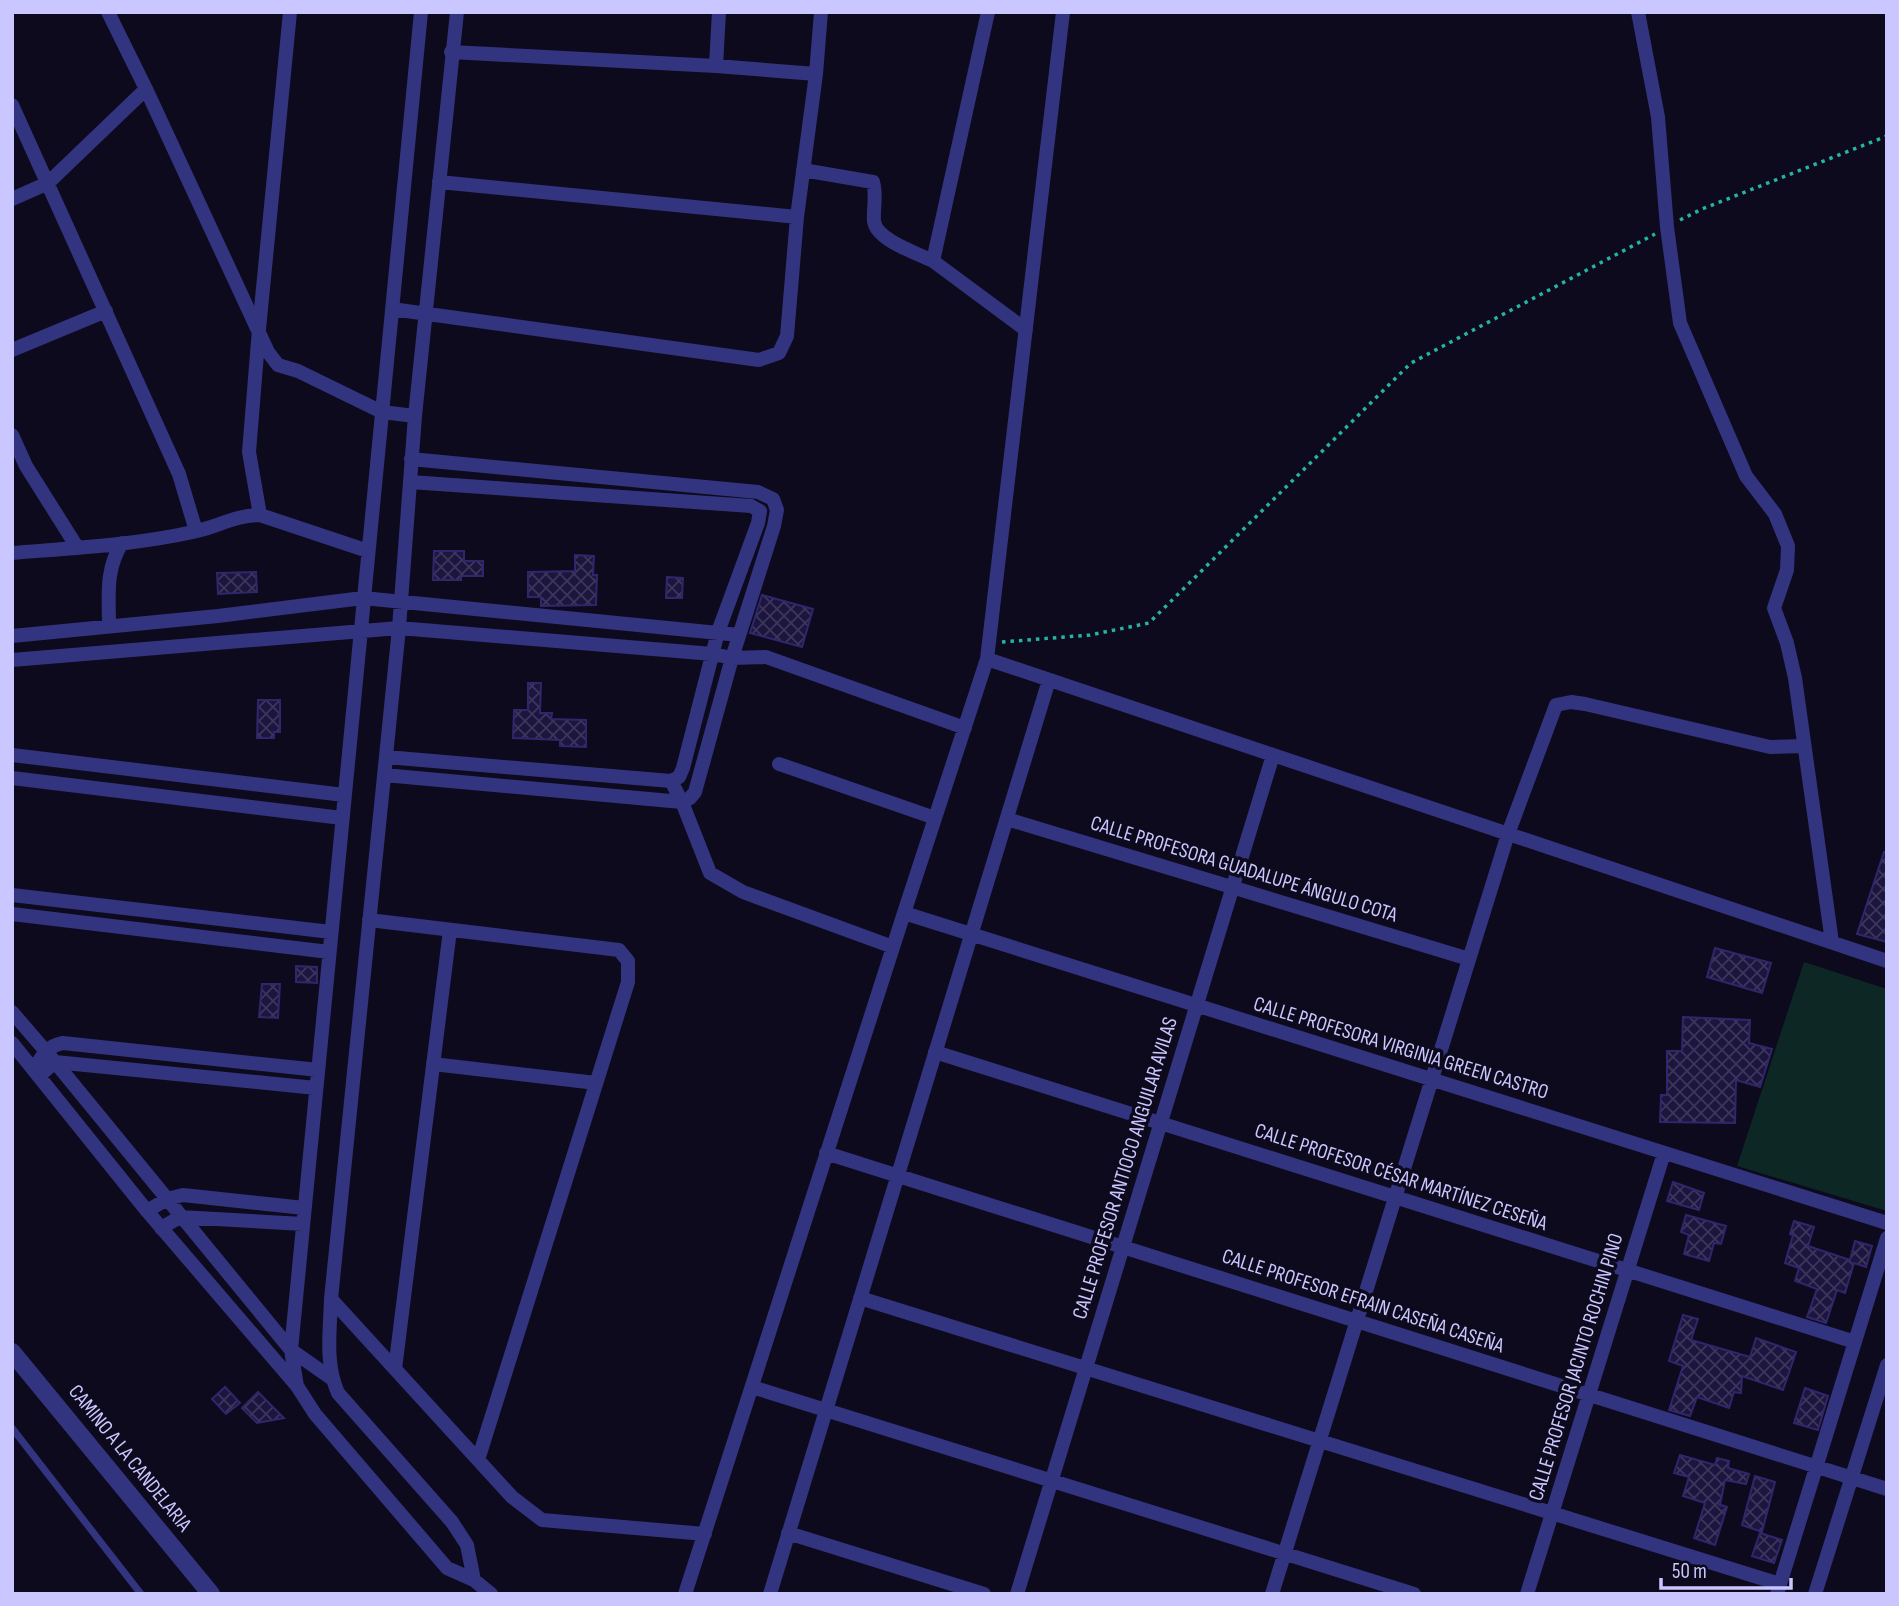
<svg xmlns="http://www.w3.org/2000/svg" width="1899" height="1606" font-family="'Sofia Sans Condensed',sans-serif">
  <defs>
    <pattern id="building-cross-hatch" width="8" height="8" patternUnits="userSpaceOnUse" patternTransform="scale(1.75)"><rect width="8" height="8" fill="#1c163f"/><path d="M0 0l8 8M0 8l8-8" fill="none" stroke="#3c365c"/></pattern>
  </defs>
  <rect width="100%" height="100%" fill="#0d0a1d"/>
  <path fill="#0d2725" d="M1804 962 1887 989V1211L1737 1166Z"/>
  <path fill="url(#building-cross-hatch)" stroke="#30266c" stroke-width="2" d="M434 551H464V561H483V576H461V580H433Z
    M575 555 594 556 593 575H597L596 605 541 606V597H528V572L575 571Z
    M256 572 257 592 218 594 217 573Z
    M667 577 683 578 682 598H666Z
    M762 595 813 609 802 647 750 633Z
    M528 683H541L540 713H552L551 719 586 720V747L560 746V740L513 738 514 710H528Z
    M258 700H280V732H274V738H257Z
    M1884 852 1887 853V942L1857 934Z
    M1715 948 1771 963 1762 993 1707 977Z
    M296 966 317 967V983L296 982Z
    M262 984H280L278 1018 259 1017Z
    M1683 1017 1750 1020 1749 1043 1772 1049 1760 1087 1736 1080 1735 1123 1660 1122 1661 1095H1667V1051H1682Z
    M1673 1182 1704 1193 1699 1210 1667 1201Z
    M1686 1215 1726 1226 1721 1244 1714 1243 1709 1261 1684 1254 1689 1235 1681 1232Z
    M1794 1221 1814 1227 1808 1246 1850 1260 1855 1241 1872 1246 1866 1267 1854 1263 1845 1293 1837 1290 1826 1323 1807 1317 1817 1289 1795 1281 1799 1268 1785 1263 1793 1235 1790 1234Z
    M1683 1315 1698 1319 1691 1340 1750 1357 1756 1338 1796 1352 1783 1390 1742 1376 1741 1393 1734 1392 1729 1408 1697 1397 1690 1416 1669 1410 1683 1366 1669 1361Z
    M225 1387 240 1403 226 1414 212 1399Z
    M1805 1388 1828 1396 1818 1430 1794 1423Z
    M258 1392 284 1418 257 1423 242 1408Z
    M1680 1455 1715 1465 1717 1458 1729 1461 1728 1468 1749 1474 1746 1484 1725 1480 1720 1505 1718 1504 1727 1507 1715 1545 1694 1538 1705 1503 1683 1496 1689 1477 1674 1473Z
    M1755 1476 1775 1482 1762 1532 1742 1525Z
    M1760 1533 1782 1540 1774 1563 1752 1556Z"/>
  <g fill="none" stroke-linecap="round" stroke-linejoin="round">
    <path stroke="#26b3a2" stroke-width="3.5" stroke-dasharray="3.5 5" stroke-linecap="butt" d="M1680 220 1702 209 1887 136
      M1002 642 1090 635 1149 623 1411 363 1655 234"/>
    <path stroke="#33347f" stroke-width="7" d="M12 1428 141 1594"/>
    <path stroke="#33347f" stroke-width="14" d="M108 12 146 89 268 352 278 365 298 371 382 412 415 416
      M457 12 415 416 399 628 331 1299C330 1331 325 1364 338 1393L452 1522 467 1545 474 1580
      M988 12 933 261 1026 330
      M1638 12 1658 117 1667 227 1680 323 1746 476 1775 514 1788 546 1787 570 1774 608 1787 643 1795 678 1832 942
      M451 52 716 66 816 74
      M716 66 719 12
      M12 105 179 474 196 531
      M803 170 873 182C877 196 873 207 874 221 876 240 917 253 933 261
      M439 182 797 217
      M12 199 48 183 146 89
      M392 309 759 360 779 353 787 336 797 217 816 74 821 12
      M12 350 106 311
      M12 435 26 466 77 547
      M260 515 249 452 259 329 290 12
      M12 553C73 548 134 545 193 532 217 527 236 515 260 515L368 551
      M109 626C109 596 105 570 122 543
      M12 636 218 616 363 598 739 635
      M987 659 1887 961
      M12 660 399 628 713 654 732 658 766 657 965 728
      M12 755 344 795
      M386 757 671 781 679 777 683 768 718 632 758 523 760 511 751 506 410 482
      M779 764 935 818
      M384 775 682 802 690 798 695 792 732 658 774 526 777 510 773 499 758 492 411 459
      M12 778 342 818
      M671 781 682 802 710 873 743 892 893 947
      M1007 819 1469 959
      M12 895 331 932
      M904 913 1887 1223
      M12 914 329 952
      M369 920 619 950 628 961V982L478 1460
      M12 1012 55 1062 291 1350 331 1378
      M12 1043 147 1211 297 1386 315 1414 447 1568 474 1580 491 1594
      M935 1052 1855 1342
      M433 1064 596 1083
      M34 1069C42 1056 47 1046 63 1043L318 1070
      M39 1076 55 1062 316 1088
      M826 1153 1887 1489
      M147 1211 167 1199 183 1195 304 1208
      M161 1228 180 1217 303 1224
      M860 1298 1780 1584
      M331 1299 512 1497 542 1520 705 1534
      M395 1369 450 930
      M297 1386 291 1350 421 12
      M752 1387 1414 1594
      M788 1533 984 1594
      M685 1594 904 913 987 659 1063 12
      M770 1594 1049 680
      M1017 1594 1273 755
      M1272 1594 1508 834 1556 705 1571 702 1585 704 1770 747 1804 746
      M1527 1594 1664 1153
      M1777 1594 1887 1238
      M1815 1594 1887 1365"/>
    <path stroke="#33347f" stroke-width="18" d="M12 1352 211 1594"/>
  </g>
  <g text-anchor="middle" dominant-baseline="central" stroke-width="7" stroke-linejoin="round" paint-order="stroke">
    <g font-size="21" fill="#cac6ff" stroke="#0d0a1d">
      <text transform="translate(1244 869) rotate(17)">CALLE PROFESORA GUADALUPE ÁNGULO COTA</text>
      <text transform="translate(1401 1048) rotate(17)">CALLE PROFESORA VIRGINIA GREEN CASTRO</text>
      <text transform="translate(1125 1168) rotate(-73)">CALLE PROFESOR ANTIOCO ANGUILAR AVILAS</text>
      <text transform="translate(1401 1177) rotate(18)">CALLE PROFESOR CÉSAR MARTÍNEZ CESEÑA</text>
      <text transform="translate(1363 1301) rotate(18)">CALLE PROFESOR EFRAIN CASEÑA CASEÑA</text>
      <text transform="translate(1576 1367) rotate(-73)">CALLE PROFESOR JACINTO ROCHIN PINO</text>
      <text transform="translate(130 1458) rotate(51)">CAMINO A LA CANDELARIA</text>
    </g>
  </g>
  <rect width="1899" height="1606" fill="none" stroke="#cac6ff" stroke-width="28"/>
  <path d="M1661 1578v10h130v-10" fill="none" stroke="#cac6ff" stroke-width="3.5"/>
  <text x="1672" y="1578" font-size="21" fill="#cac6ff" stroke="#0d0a1d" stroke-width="5" paint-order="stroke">50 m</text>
</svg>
